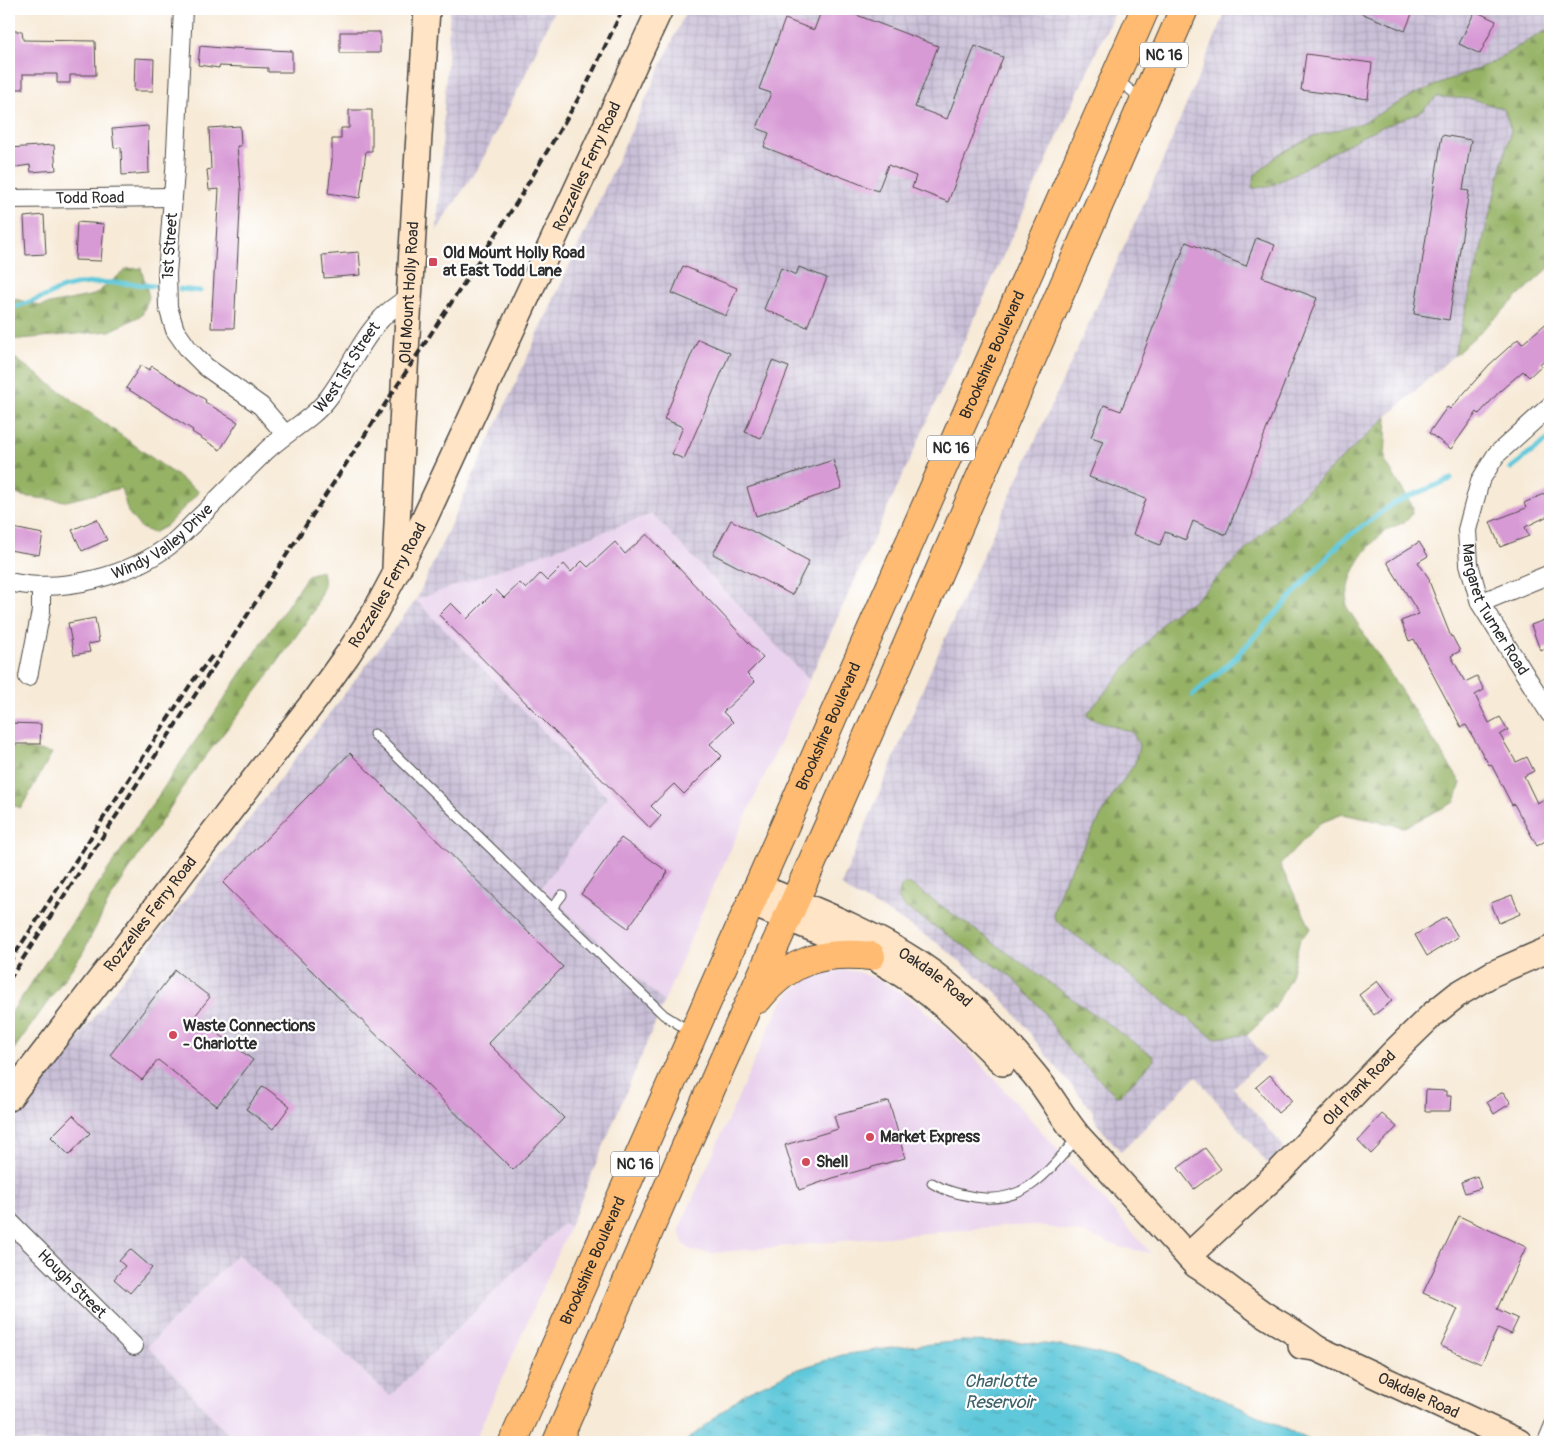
<svg xmlns="http://www.w3.org/2000/svg" width="1559" height="1451" font-family="Pangolin,sans-serif">
  <defs>
    <pattern id="industrial-grid" width="8" height="8" patternUnits="userSpaceOnUse" patternTransform="scale(1.25)"><rect width="8" height="8" fill="#c9bfd7"/><path d="M0 4h8M4 0v8" fill="none" stroke="#ada4b9"/></pattern>
    <pattern id="forest-firs" width="22" height="20" patternUnits="userSpaceOnUse" patternTransform="scale(1.25)"><rect width="22" height="20" fill="#95b265"/><path d="M5 1l3.5 6h-7zM16 11l3.5 6h-7z" fill="#7a9153"/></pattern>
    <pattern id="water-ripples" width="26" height="14" patternUnits="userSpaceOnUse" patternTransform="scale(1.25)"><rect width="26" height="14" fill="#5fc8da"/><path d="M2 4q2-2 4 0t4 0M15 11q2-2 4 0t4 0" fill="none" stroke="#4fa3b1"/></pattern>
  </defs>
  <rect width="100%" height="100%" fill="#fff"/>
  <filter id="ink" filterUnits="userSpaceOnUse"><feTurbulence type="fractalNoise" baseFrequency=".02" numOctaves="2"/><feDisplacementMap in="SourceGraphic" scale="10" xChannelSelector="R" yChannelSelector="G"/><feConvolveMatrix kernelMatrix="1 2 1 2 8 2 1 2 1" color-interpolation-filters="sRGB"/></filter>
  <filter id="wash" filterUnits="userSpaceOnUse"><feTurbulence type="fractalNoise" baseFrequency=".0096" numOctaves="4" result="noise"/><feDisplacementMap in="SourceGraphic" scale="20" xChannelSelector="R" yChannelSelector="G"/><feGaussianBlur stdDeviation="1.12" result="paint"/><feColorMatrix in="noise" values="0 0 0 0 0 0 0 0 0 0 0 0 0 0 0 0 0 1.4 0 .05"/><feComposite in="paint" operator="in"/></filter>
  <g filter="url(#wash)">
    <rect width="100%" height="100%" fill="#f7ead7"/>
    <path fill="#e9d2ed" d="M652 514 809 680 707 900 664 1002 541 888 416 600Z
      M843 970 859 972 881 981 912 1000 952 1034 988 1072 1151 1253 1120 1247 1086 1234 1037 1225 991 1227 712 1253 693 1251 683 1244 680 1234V1227L770 1026 783 1001 791 992 811 977 830 971Z
      M563 1222 570 1226 474 1442H235L148 1346 237 1254 390 1396Z"/>
    <path fill="url(#industrial-grid)" d="M450 9H555L521 84 480 164 437 230Z
      M687 9H1116L809 680 652 514 416 600 607 797 541 888 664 1002 570 1226 563 1223 390 1396 237 1254 148 1346 235 1442H9V1129L123 979 253 814 416 600Z
      M1227 9H1550V267L1292 504 1167 628 1311 929 1226 1008 1265 1058 1233 1087 1284 1147 1268 1164 1196 1076 1121 1152 1097 1124 1092 1110 1041 1049 1024 1025 996 992 939 944 891 914 849 892 841 885 934 662 1154 181Z"/>
    <path fill="url(#forest-firs)" stroke="#606e48" d="M1550 28V267L1454 356 1511 130 1504 109 1472 99 1437 97 1419 113 1374 130 1269 187 1252 188 1255 175 1279 154 1314 136 1362 123 1419 92 1489 64Z
      M141 268 149 297 142 315 110 331 9 340V297L40 306 94 295 127 269Z
      M9 354 199 492 166 526 153 533 141 528 128 512 121 488 66 501 21 496 9 490Z
      M1387 417 1385 461 1413 507C1411 527 1395 522 1383 533 1360 553 1348 575 1346 606L1461 783 1455 802 1404 827 1343 814 1320 823 1280 865 1311 929 1300 939 1291 976 1274 1009 1247 1035 1214 1038 1055 920 1053 913 1064 881 1113 795 1135 763 1139 745 1133 733 1088 717V713L1166 619 1181 607 1194 601 1292 504Z
      M322 570 324 585 313 612 265 680 194 771 110 899 82 954 9 1056V1016L308 575Z
      M9 747 52 753 21 808 9 804Z
      M909 883 1153 1056 1154 1060 1121 1094 1116 1095 1069 1051 1041 1008 1011 976 903 906 898 898 901 886Z"/>
    <path fill="url(#water-ripples)" stroke="#457a82" d="M963 1341C998 1342 1032 1341 1066 1347 1154 1362 1234 1406 1314 1442H685L745 1393 793 1371 842 1355 890 1348Z"/>
    <g fill="none" stroke-linecap="round" stroke-linejoin="round">
      <path stroke="#5fc8da" stroke-width="5" d="M180 289 200 291
        M9 309 49 295C74 277 125 283 154 286
        M1511 468 1550 438
        M1193 695 1234 659 1342 541 1394 503 1451 479"/>
    </g>
    <g id="blocks">
      <path fill="#d89ad5" d="M822 9H841L938 46 915 107 947 119 975 46 1003 57 948 202 912 188 916 176 888 165 878 191 764 147 769 133 757 128 771 93 759 89 785 19 814 30Z
        M1351 9H1414L1405 31Z
        M1475 11 1496 21 1480 54 1459 44Z
        M9 31H22L23 40 95 41 96 75H70V83H57V74H23V89H9Z
        M340 32H380V53H340Z
        M200 46 232 49V48L292 51V72H268V68L219 66V68L198 65Z
        M1306 54 1372 63 1368 99 1301 90Z
        M135 58 154 59 153 91H134Z
        M349 110H372V151H366L360 198 328 193 332 160V139H341V128H349Z
        M148 126 149 173 122 175 121 147 114 148 112 129Z
        M240 126 241 146H237L241 190 234 328H211L219 189 209 190 207 170 211 169 209 128Z
        M1442 135 1471 140 1463 190 1469 191 1449 320 1414 314Z
        M54 145 56 170 31 172 30 165 9 168V148Z
        M44 215 46 254 26 255 24 217Z
        M77 222 104 224 101 261 75 260Z
        M1256 238 1275 245 1262 277 1317 298 1226 535 1193 521 1186 540 1165 532 1160 545 1133 534 1146 499 1089 477 1103 441 1091 437 1104 405 1121 411 1186 242 1246 266Z
        M359 252 361 275 324 278 322 255Z
        M683 266 737 288 726 316 672 293Z
        M799 267 827 278 807 327 764 309 781 268 796 275Z
        M1550 320V355L1540 364 1541 366 1529 377 1523 371 1500 391 1479 414 1477 412 1451 449 1429 433 1447 407 1450 409 1489 365 1518 339 1522 344Z
        M698 339 730 353 684 459 672 454 683 427 664 419Z
        M772 361 789 367 761 438 745 432Z
        M141 365 149 370 152 366 206 400 205 402 238 422 220 450 192 432 193 430 126 388Z
        M833 460 842 488 756 516 747 488Z
        M1550 491V515L1525 527 1529 536 1500 547 1490 522 1526 508 1524 503Z
        M97 519 107 540 82 551 72 530Z
        M731 520 809 561 792 595 713 554Z
        M13 528 43 534 39 555 9 550Z
        M647 534 763 658 747 674 755 682 723 712 733 722 710 744 722 756 684 794 674 784 651 806 661 816 650 828 439 615 451 603 467 619 496 590 504 598 520 583 526 589 540 574 547 581 564 564 571 572 582 561 588 567 615 542 625 554Z
        M1419 542 1428 556 1418 562 1430 580 1429 581 1451 637 1452 636 1460 651 1451 656 1465 682 1477 676 1484 690 1475 695 1489 723 1500 717 1508 730 1500 735 1516 762 1527 757 1534 771 1524 776 1537 803 1550 796V838L1537 846 1514 804 1512 805 1491 764 1489 765 1466 725 1461 727 1414 639 1409 641 1401 621 1419 614 1387 562Z
        M95 618 99 642 88 644 90 652 74 655 68 623Z
        M1550 618V647L1540 650 1531 625Z
        M9 723 41 724 40 744H9Z
        M350 753 563 967 488 1043 564 1118 513 1170 223 883Z
        M621 838 668 872 628 928 581 894Z
        M1512 895 1520 914 1499 923 1491 903Z
        M1446 917 1458 937 1427 956 1415 935Z
        M175 970 210 997 195 1016 253 1060 217 1106 158 1060 142 1080 110 1055Z
        M1377 981 1392 1001 1374 1015 1359 995Z
        M1270 1075 1292 1101 1278 1113 1256 1087Z
        M263 1086 290 1106 273 1129 246 1109Z
        M1426 1090 1446 1091V1096H1451L1450 1111H1425Z
        M1503 1092 1511 1103 1494 1114 1487 1102Z
        M889 1101 905 1158 833 1178 799 1190 785 1145 838 1129 834 1116Z
        M1382 1114 1397 1127 1371 1154 1358 1140Z
        M73 1115 90 1133 69 1155 51 1137Z
        M1205 1148 1221 1169 1194 1189 1178 1168Z
        M1477 1176 1481 1188 1465 1193 1461 1182Z
        M1459 1216 1526 1247 1497 1309 1518 1319 1511 1334 1498 1328 1481 1364 1441 1346 1458 1309 1423 1293Z
        M130 1249 152 1268 130 1293 114 1279 125 1266 119 1261Z"/>
    </g>
  </g>
  <g filter="url(#ink)">
    <use href="#blocks" fill-opacity="0" stroke="#4a4845" stroke-width="1"/>
    <g fill="none" stroke-linecap="round" stroke-linejoin="round">
      <g stroke="#4a4845" stroke-width="11">
        <path id="lane" d="M1117 79 1141 99
          M374 734 552 908
          M562 895 552 908 664 1015 691 1032
          M932 1183C945 1191 959 1194 975 1197 1026 1205 1048 1171 1078 1137
          M1542 1442 1550 1423"/>
      </g>
      <g stroke="#4a4845" stroke-width="20">
        <g id="street">
          <path d="M183 9 175 171 167 274 168 307 175 330 189 350 206 367 261 406 285 434"/>
          <path id="s1" d="M9 199 173 197"/>
          <path id="s2" d="M1550 406 1496 455 1480 481 1467 530 1469 564 1480 603 1550 714"/>
          <path id="s3" d="M9 582C62 594 131 576 174 542 184 533 194 522 204 513 224 492 245 472 266 451 286 432 313 419 329 397 348 372 360 341 382 318 389 310 400 303 409 297"/>
          <path d="M1480 603 1550 574"/>
          <path d="M28 677 41 611V587"/>
          <path id="s4" d="M9 1221 134 1346"/>
        </g>
      </g>
      <g stroke="#4a4845" stroke-width="28">
        <g id="secondary">
          <path id="s5" d="M395 568C403 382 415 195 427 9"/>
          <path id="s6" d="M757 886C812 909 868 930 918 963 962 992 999 1032 1033 1073 1050 1093 1062 1117 1079 1137L1196 1265C1219 1279 1239 1297 1262 1313 1280 1325 1300 1334 1316 1348"/>
          <path d="M750 903C804 925 861 946 909 979 944 1003 973 1033 1003 1063"/>
          <path id="s7" d="M9 1098 315 700 348 654 375 612 422 524 660 9"/>
          <path id="s8" d="M1188 1256 1279 1172 1395 1051 1433 1014 1458 994 1492 974 1550 949"/>
          <path id="s9" d="M1301 1346 1316 1348 1519 1442"/>
        </g>
      </g>
      <g stroke="#4a4845" stroke-width="30">
        <g id="highway">
          <path d="M758 999C790 960 821 951 871 956"/>
          <path id="s10" d="M513 1442 1145 9"/>
          <path d="M557 1442 720 1068 827 829 1184 9"/>
        </g>
      </g>
      <use href="#lane" stroke="#fff" stroke-width="9"/>
      <use href="#street" stroke="#fff" stroke-width="18"/>
      <use href="#secondary" stroke="#ffe4c6" stroke-width="25"/>
      <use href="#highway" stroke="#febb71" stroke-width="28"/>
      <path stroke="#2b2b2b" stroke-width="4" stroke-dasharray="8 4" stroke-linecap="butt" d="M9 963 192 682 213 655
        M9 980 517 202 587 84 623 9"/>
    </g>
  </g>
  <g fill="#d1495b" stroke="#fff" stroke-width="2">
    <rect x="428" y="257" width="10" height="10" rx="2.5"/>
    <circle cx="173" cy="1035" r="5"/>
    <circle cx="870" cy="1137" r="5"/>
    <circle cx="806" cy="1162" r="5"/>
  </g>
  <g text-anchor="middle" dominant-baseline="central" stroke-width="4.5" stroke-linejoin="round" paint-order="stroke">
    <g fill="#fff" stroke="#6b6b6b" stroke-width="1">
      <rect x="1140" y="42.5" width="48" height="25" rx="4"/>
      <rect x="927" y="435.5" width="48" height="25" rx="4"/>
      <rect x="611" y="1151.5" width="48" height="25" rx="4"/>
    </g>
    <g font-size="15" font-weight="bold" fill="#2b2b2b">
      <text x="1164" y="55">NC 16</text>
      <text x="951" y="448">NC 16</text>
      <text x="635" y="1164">NC 16</text>
    </g>
    <g font-size="16" fill="#2b2b2b" stroke="#fff">
      <text stroke="none"><textPath href="#s7" startOffset="1102">Rozzelles Ferry Road</textPath></text>
      <text stroke="none"><textPath href="#s1" startOffset="81">Todd Road</textPath></text>
      <text transform="translate(170 246) rotate(-86)">1st Street</text>
      <text stroke="none"><textPath href="#s5" startOffset="276">Old Mount Holly Road</textPath></text>
      <text stroke="none"><textPath href="#s10" startOffset="1188">Brookshire Boulevard</textPath></text>
      <text stroke="none"><textPath href="#s3" startOffset="422">West 1st Street</textPath></text>
      <text stroke="none"><textPath href="#s3" startOffset="165">Windy Valley Drive</textPath></text>
      <text stroke="none"><textPath href="#s7" startOffset="638">Rozzelles Ferry Road</textPath></text>
      <text stroke="none"><textPath href="#s2" startOffset="240">Margaret Turner Road</textPath></text>
      <text stroke="none"><textPath href="#s10" startOffset="782">Brookshire Boulevard</textPath></text>
      <text stroke="none"><textPath href="#s7" startOffset="232">Rozzelles Ferry Road</textPath></text>
      <text stroke="none"><textPath href="#s6" startOffset="201">Oakdale Road</textPath></text>
      <text stroke="none"><textPath href="#s8" startOffset="240">Old Plank Road</textPath></text>
      <text stroke="none"><textPath href="#s10" startOffset="198">Brookshire Boulevard</textPath></text>
      <text stroke="none"><textPath href="#s4" startOffset="89">Hough Street</textPath></text>
      <text stroke="none"><textPath href="#s9" startOffset="128">Oakdale Road</textPath></text>
    </g>
    <g font-size="16" font-weight="bold" fill="#2b2b2b" stroke="#fff" text-anchor="start">
      <text x="443" y="253">Old Mount Holly Road<tspan x="443" dy="18">at East Todd Lane</tspan></text>
      <text x="183" y="1026">Waste Connections<tspan x="183" dy="18">- Charlotte</tspan></text>
      <text x="880" y="1137">Market Express</text>
      <text x="816" y="1162">Shell</text>
    </g>
    <g font-size="18" font-style="italic" fill="#3d6268" stroke="#fff">
      <text x="1000" y="1381">Charlotte<tspan x="1000" dy="21">Reservoir</tspan></text>
    </g>
  </g>
  <rect width="1559" height="1451" fill="none" stroke="#fff" stroke-width="30"/>
</svg>
